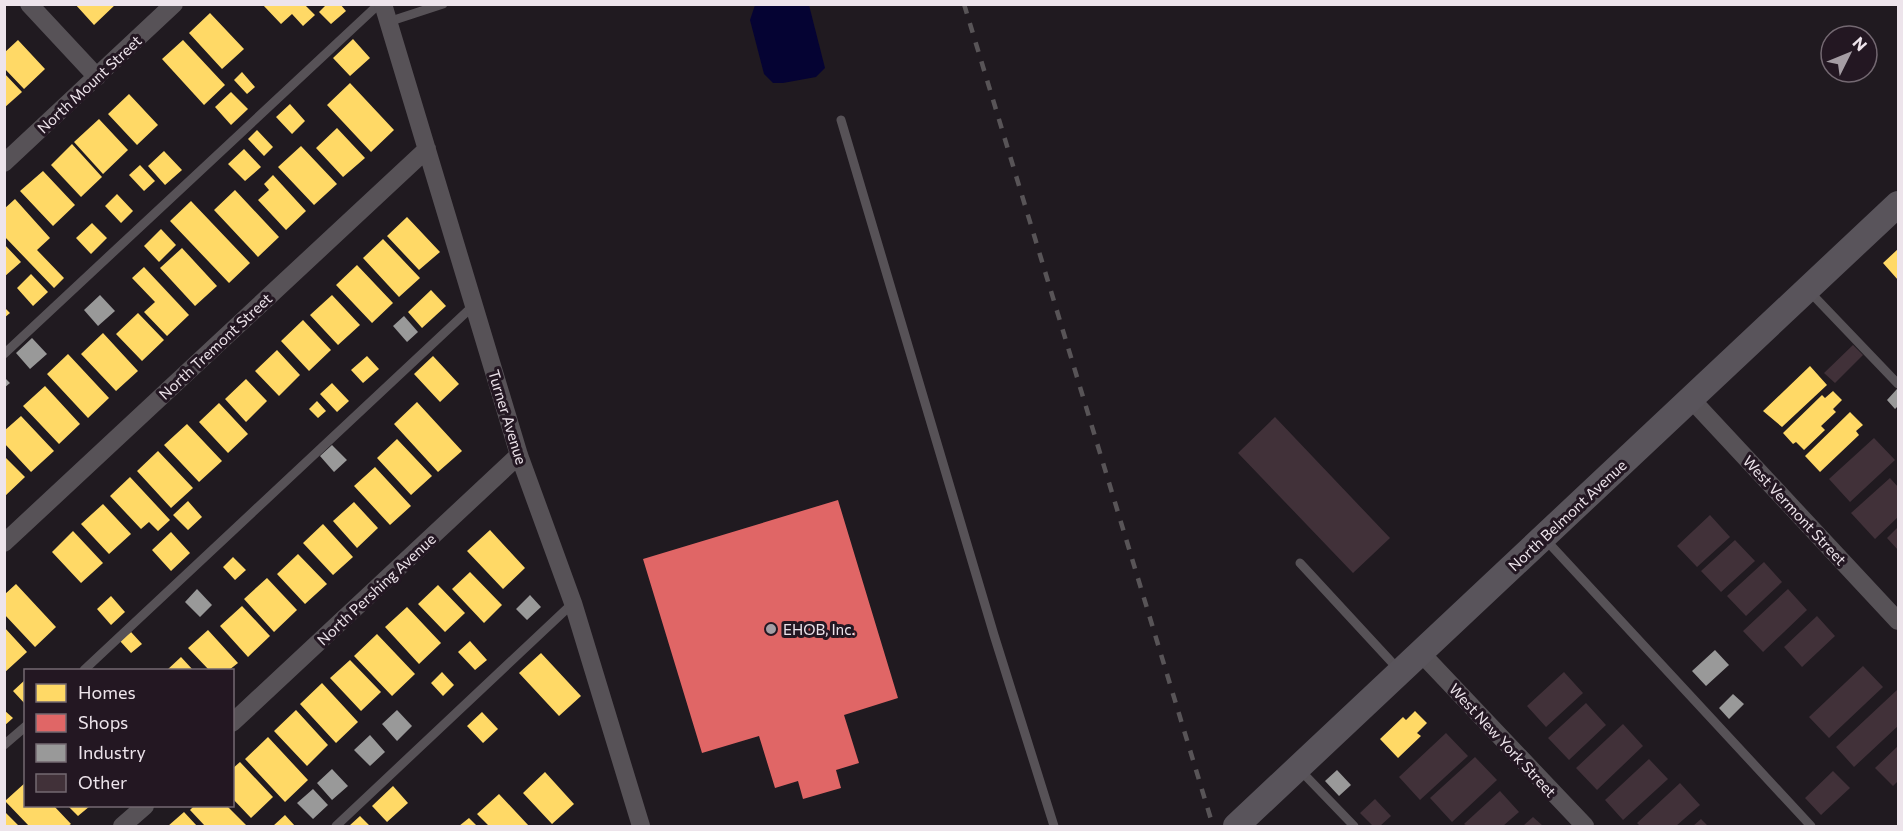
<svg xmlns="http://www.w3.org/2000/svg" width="1903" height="831" font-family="Commissioner,sans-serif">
  <rect width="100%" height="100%" fill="#201a20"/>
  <path fill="#050333" d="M755 5H809L825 68 816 77 783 83H773L764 74 750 20Z"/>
  <path fill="#ffd966" d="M75 4H116L94 25Z
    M327 4H340L346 11 331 24 319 12Z
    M263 5H305L315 15 303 26 292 14 281 24Z
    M210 13 244 49 222 69 189 33Z
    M353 39 370 58 350 76 333 58Z
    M18 40 45 69 24 89 4 68V53Z
    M183 40 225 85 204 105 162 59Z
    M242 72 255 87 247 94 234 80Z
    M4 73 22 92 4 108Z
    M350 83 394 130 371 152 327 105Z
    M231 92 248 109 231 125 215 107Z
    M129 94 158 125 137 145 108 114Z
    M290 104 305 121 292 134 276 117Z
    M99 119 128 150 103 174 74 142Z
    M337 128 365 158 343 177 316 148Z
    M257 130 273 147 264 156 248 139Z
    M72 144 102 177 81 197 51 165Z
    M301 146 337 184 314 205 278 167Z
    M244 149 261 167 245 181 228 164Z
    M164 151 182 170 165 185 148 166Z
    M140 165 155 181 144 191 129 175Z
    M43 171 75 205 53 226 20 191Z
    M273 175 306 211 286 230 258 200 269 190 264 184Z
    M235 190 279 237 258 257 214 210Z
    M117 194 133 211 121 223 105 206Z
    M15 199 50 238 37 250 64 278 54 288 4 236V209Z
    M191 201 250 263 229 283 170 221Z
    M407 217 440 252 419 270 387 236Z
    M92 223 107 238 91 254 76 238Z
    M161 229 176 245 159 262 144 246Z
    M383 239 420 278 399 297 363 258Z
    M4 244 21 262 4 277Z
    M182 248 217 286 195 306 160 268Z
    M1898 249V280L1883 263Z
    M357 265 393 303 372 323 336 285Z
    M144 267 189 315 167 336 144 312 155 302 132 278Z
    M31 274 48 292 33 306 17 288Z
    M431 290 446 306 422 328 408 312Z
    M332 295 360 325 338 345 310 315Z
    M4 307 10 313 4 318Z
    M138 313 164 340 142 361 116 334Z
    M303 320 331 350 309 371 281 341Z
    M103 333 138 371 116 391 81 354Z
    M277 350 300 375 279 396 255 371Z
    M68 354 109 398 88 418 47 374Z
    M367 356 379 369 363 383 351 370Z
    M433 356 459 384 440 402 414 374Z
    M1810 366 1827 385 1782 427 1763 411Z
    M246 379 267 401 246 422 225 399Z
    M332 383 349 401 337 412 320 394Z
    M45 386 80 424 59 444 23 406Z
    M1833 391 1842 400 1833 409 1836 412 1821 426 1825 430 1804 450 1796 442 1793 444 1783 433 1822 395 1825 398Z
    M317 401 326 411 318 418 309 409Z
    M417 402 462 451 438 472 394 424Z
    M219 403 248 434 228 453 199 422Z
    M1850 412 1863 425 1856 431 1859 435 1820 472 1805 456Z
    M21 416 54 451 31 472 4 443V431Z
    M187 424 222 461 199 482 164 445Z
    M397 439 432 476 411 495 377 458Z
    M158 451 193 488 171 508 137 471Z
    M4 456 25 477 4 497Z
    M375 467 411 506 390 525 354 486Z
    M130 477 170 520 158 531 149 522 141 529 110 496Z
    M188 501 202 517 188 530 173 515Z
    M354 502 378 528 357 548 333 521Z
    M103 504 131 534 109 554 81 524Z
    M323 524 353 557 333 575 303 543Z
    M490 530 525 568 503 589 467 551Z
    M73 531 103 563 81 583 52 552Z
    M171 532 190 553 171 571 152 550Z
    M298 554 327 584 305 604 277 574Z
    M233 557 246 570 235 580 223 567Z
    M470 572 502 605 484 623 452 589Z
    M267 578 297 610 274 632 244 599Z
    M16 584 56 627 35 647 4 614V595Z
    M438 585 465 613 445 632 418 604Z
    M111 596 125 612 111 625 97 609Z
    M242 606 270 636 248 657 220 626Z
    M407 607 441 643 419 664 385 627Z
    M4 627 27 652 4 673Z
    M208 630 238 663 229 670H209L188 648Z
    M131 632 142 644 131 653 120 641Z
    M377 634 415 674 392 696 354 656Z
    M470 641 487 660 475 670 458 652Z
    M541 653 581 696 559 716 519 673Z
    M181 657 193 670H167Z
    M350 660 381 692 361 711 330 678Z
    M442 672 454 685 443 696 431 683Z
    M26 679V705L13 691Z
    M322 683 358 722 336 743 300 704Z
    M4 710 13 718 4 726Z
    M296 710 328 745 307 766 274 731Z
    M1415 711 1427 723 1417 733 1421 736 1398 758 1380 739 1403 717 1406 720Z
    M482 712 498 729 483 743 467 726Z
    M268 737 308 780 285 802 245 759Z
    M240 762 273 797 251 818 232 798V769Z
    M545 772 574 804 552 824 523 793Z
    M26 782V806H54L71 824 68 826H29L5 801Z
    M393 786 408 803 387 822 372 806Z
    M499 794 529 826H489L477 814Z
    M68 806H90L78 816Z
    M194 806H227L247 826H205L190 810Z
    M4 811 19 826H4Z
    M184 812 197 826H168Z
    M285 815 295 826H273Z
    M360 816 370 826H349Z
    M469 818 477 826H459Z"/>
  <path fill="#e06666" d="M838 500 898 698 844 715 859 763 836 770 841 788 803 799 798 781 775 788 759 736 702 753 643 559Z"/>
  <path fill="#999" d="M100 295 115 311 98 326 84 310Z
    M404 316 418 332 407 342 393 326Z
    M32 338 47 354 30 369 16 353Z
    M4 377 10 383 4 388Z
    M1897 389 1898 406 1895 409 1887 400Z
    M332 445 347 460 334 472 320 456Z
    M197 589 212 605 200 617 185 602Z
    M530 595 541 607 527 620 516 609Z
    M1715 650 1729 665 1706 686 1692 671Z
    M1733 694 1744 704 1729 719 1719 708Z
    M397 710 412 726 397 741 382 724Z
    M370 735 385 752 370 766 354 750Z
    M332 769 348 786 332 800 317 783Z
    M1337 770 1351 785 1339 796 1325 781Z
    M313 789 328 805 313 819 297 803Z"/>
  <path fill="#413139" d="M1853 345 1863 355 1835 383 1824 373Z
    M1275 417 1390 538 1353 573 1238 453Z
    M1874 438 1895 460 1850 502 1829 479Z
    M1890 478 1898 487V517L1875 539 1851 513Z
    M1710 515 1730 537 1697 567 1677 546Z
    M1898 527V550L1887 538Z
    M1735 540 1755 561 1721 592 1701 571Z
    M1764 562 1782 582 1746 616 1727 596Z
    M1788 589 1807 610 1763 652 1743 631Z
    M1817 616 1835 636 1802 667 1784 647Z
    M1863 666 1883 687 1829 738 1809 717Z
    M1564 672 1583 693 1546 727 1527 706Z
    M1897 690 1898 726 1854 767 1836 747Z
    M1586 703 1606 725 1569 760 1548 738Z
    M1623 724 1643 746 1597 790 1576 768Z
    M1446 733 1468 756 1420 800 1399 777Z
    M1898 746V781L1893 786 1875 768Z
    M1475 757 1497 780 1452 822 1430 798Z
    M1649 759 1668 779 1623 820 1605 800Z
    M1833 771 1850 788 1821 815 1805 798Z
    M1680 783 1700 805 1676 826H1640L1637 823Z
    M1500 791 1519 812 1503 826H1467L1464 824Z
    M1375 799 1391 816 1380 826H1373L1360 813Z
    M1533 817 1543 826H1523Z
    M1701 819 1708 826H1693Z"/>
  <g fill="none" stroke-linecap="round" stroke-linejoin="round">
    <path stroke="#575257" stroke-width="9" d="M388 22 443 4
      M841 120 994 635 1054 826
      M1809 291 1898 384
      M4 354 379 4
      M1545 539 1811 826
      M1300 563 1398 669
      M84 670 474 305
      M4 745 26 726
      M1300 770 1354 826
      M336 826 573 603"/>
    <path stroke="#575257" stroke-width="18" d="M29 4 97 77
      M383 4 519 455 573 603 641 826
      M4 163 174 4
      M1691 399 1898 621
      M4 543 427 149
      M1421 653 1585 826
      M232 723 519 455
      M122 826 145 806"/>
    <path stroke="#59545b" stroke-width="26" d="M1236 826 1898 204"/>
    <path stroke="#585457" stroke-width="4.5" stroke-dasharray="10 10" stroke-linecap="butt" d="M964 4 1213 826"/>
  </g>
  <circle fill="#a59da4" stroke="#231722" stroke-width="2" cx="771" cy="629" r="6"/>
  <g text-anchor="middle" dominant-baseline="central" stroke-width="6" stroke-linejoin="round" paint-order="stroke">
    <g font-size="15" fill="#ede4eb" stroke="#231722">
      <text transform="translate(89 84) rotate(-43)">North Mount Street</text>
      <text transform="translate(215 346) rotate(-43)">North Tremont Street</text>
      <text transform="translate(508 417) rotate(73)">Turner Avenue</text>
      <text transform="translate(1795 510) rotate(47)">West Vermont Street</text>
      <text transform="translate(1567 515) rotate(-43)">North Belmont Avenue</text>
      <text transform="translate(376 589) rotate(-43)">North Pershing Avenue</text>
      <text transform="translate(1503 740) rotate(47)">West New York Street</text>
    </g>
    <g font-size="15" fill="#ede4eb" stroke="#231722" text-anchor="start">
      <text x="783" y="629">EHOB, Inc.</text>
    </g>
  </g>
  <rect width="1903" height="831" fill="none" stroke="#ede4eb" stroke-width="12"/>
  <rect x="24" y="669" width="210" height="138" fill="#231722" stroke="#746972" stroke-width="1.5"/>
  <rect x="36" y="684" width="30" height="18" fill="#ffd966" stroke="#746972" stroke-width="1.5"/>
  <text x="78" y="699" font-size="18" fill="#ede4eb">Homes</text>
  <rect x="36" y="714" width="30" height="18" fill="#e06666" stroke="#746972" stroke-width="1.5"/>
  <text x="78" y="729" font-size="18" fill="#ede4eb">Shops</text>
  <rect x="36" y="744" width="30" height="18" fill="#999999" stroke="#746972" stroke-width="1.5"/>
  <text x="78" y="759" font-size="18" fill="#ede4eb">Industry</text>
  <rect x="36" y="774" width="30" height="18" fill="#413139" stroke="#746972" stroke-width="1.5"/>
  <text x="78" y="789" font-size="18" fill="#ede4eb">Other</text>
  <g transform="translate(1849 54) rotate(47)"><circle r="28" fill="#231722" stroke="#746972" stroke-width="1.5"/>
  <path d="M0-4.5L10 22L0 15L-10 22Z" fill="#a59da4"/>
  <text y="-9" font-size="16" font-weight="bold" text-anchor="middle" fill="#ede4eb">N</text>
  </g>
</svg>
